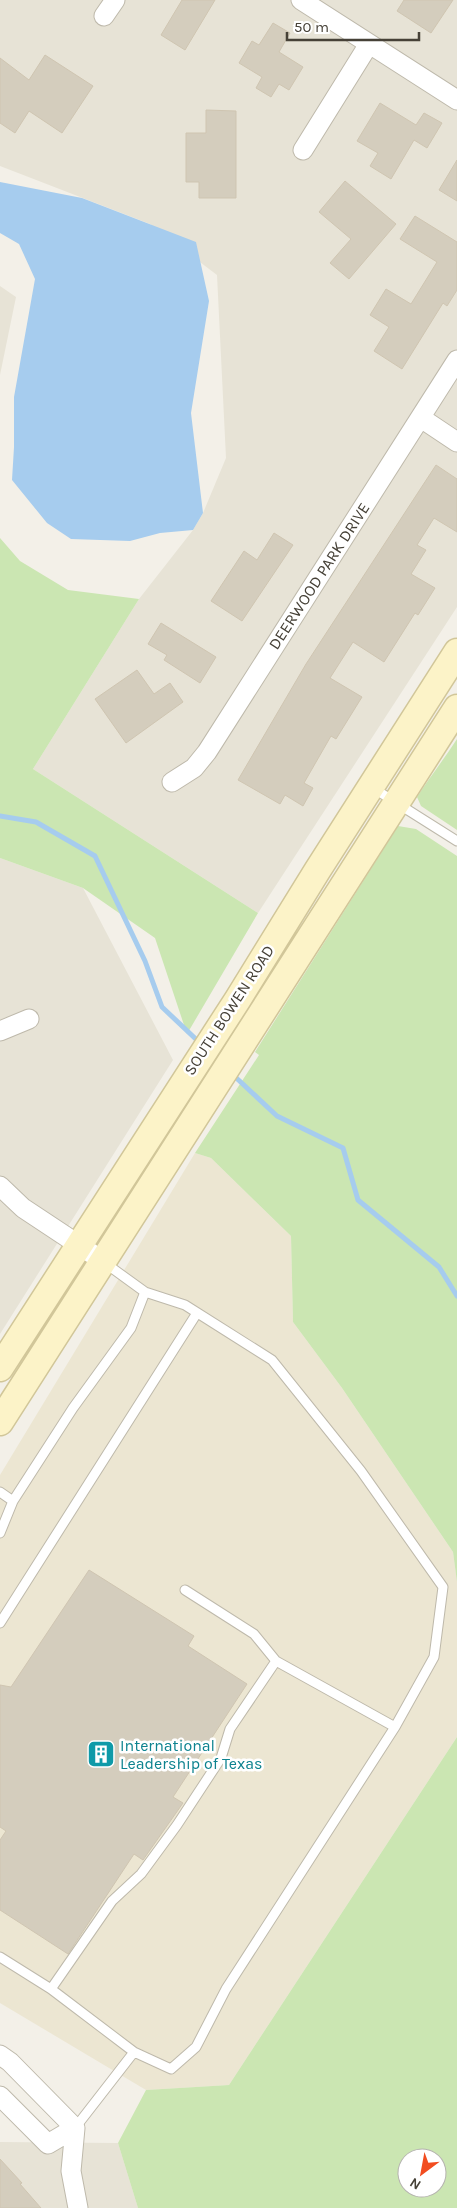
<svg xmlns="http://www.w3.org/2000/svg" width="457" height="2208" font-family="Karla,sans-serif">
  <rect width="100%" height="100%" fill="#f3f0e8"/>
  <path fill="#e7e3d6" d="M0 0H457V607L258 913 33 769 139 599 193 530 203 513 226 458 217 275 150 224 0 166Z
    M0 286 16 297 0 375Z
    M0 858 83 888 173 1060 0 1334Z
    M0 2142 118 2143 138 2208H0Z"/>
  <path fill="#ece6d2" d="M195 1153 211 1158 291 1236 293 1322 342 1388 453 1552 457 1582V1737L229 2085 146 2090 0 2003V1475Z"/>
  <path fill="#cbe6b2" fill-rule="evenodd" d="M0 538 20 561 68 590 139 599 33 769 258 913 187 1034 155 938 83 888 0 858Z
    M457 739V830L421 806 417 797C430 777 444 759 457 739Z
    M398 826 416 829 457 856V1582L453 1552 342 1388 293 1322 291 1236 211 1158 195 1153 259 1055 255 1052Z
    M457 1737V2208H138L118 2143 146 2090 229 2085ZM407 2158H437V2188H407Z"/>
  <path fill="#a6ccee" d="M0 182 82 198 196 242 209 301 191 413 203 513 193 530 160 533 130 541 71 539 47 523 12 480 14 447V397L35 279 19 244 0 233Z"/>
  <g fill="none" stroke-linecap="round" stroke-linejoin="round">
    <path stroke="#a6ccee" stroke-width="5" d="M0 816 36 822 95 856 145 961 162 1007 200 1043
      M231 1073 277 1116 343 1148 358 1200 439 1267 457 1296"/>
  </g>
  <path fill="#d4cdbd" stroke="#cfc5b1" d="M182 0H215L185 50 161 35Z
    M404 0H453L431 33 397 11Z
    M273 23 290 33 279 52 303 67 289 90 279 84 271 97 256 88 262 77 239 63 252 41 259 45Z
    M45 55 93 86 62 133 29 111 15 133 0 123V58L29 80Z
    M380 103 416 125 424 113 442 123 427 148 414 140 391 179 370 166 378 153 357 141Z
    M206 110 236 111V198H199V182H186V133H206Z
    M457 160V201L439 190Z
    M345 181 396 224 349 279 330 263 351 239 319 212Z
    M415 216 457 242V290L447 306 443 303 402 369 374 351 389 327 370 315 386 289 411 304 437 262 400 239Z
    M436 465 457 479V532L434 518 417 545 426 550 411 574 435 588 418 615 415 613 384 662 353 642 330 678 362 697 336 739 331 736 304 783 313 788 303 806 285 795 280 804 238 780 306 664Z
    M274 533 293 545 242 621 211 601 244 551 257 560Z
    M161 623 216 657 200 683 164 660 167 655 148 644Z
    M137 670 154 694 170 683 183 702 126 743 95 699Z
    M89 1570 194 1636 188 1646 247 1684 173 1797 183 1803 143 1860 134 1854 68 1954 0 1910V1840L6 1831 0 1827V1685L11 1687Z
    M0 2159 22 2183 20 2184 41 2208H0Z"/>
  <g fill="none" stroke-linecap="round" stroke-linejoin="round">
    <g stroke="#beb9ab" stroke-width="11">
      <path id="lane" d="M373 788 457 841
        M0 1492 13 1501
        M0 1533 13 1501 73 1408 131 1328 145 1292 105 1263
        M0 1623 197 1313
        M276 1661 395 1727
        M0 1957 51 1989 134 2052 75 2128
        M51 1989 112 1901 141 1874 177 1825 221 1758 230 1729 276 1661 254 1634 185 1590
        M134 2052 171 2069 196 2047 226 1989 395 1727 434 1657 443 1587 361 1471 272 1360 185 1305 145 1292"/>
    </g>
    <g stroke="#beb9ab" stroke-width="21">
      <path id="street" d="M301 0 457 100
        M104 16 115 0
        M303 150 369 44
        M421 418 457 442
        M172 782 194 768 207 752 457 360
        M0 1031 29 1019
        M0 1186 23 1208 103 1261
        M0 2055 10 2062 75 2128 71 2171 78 2208
        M0 2096 48 2144 75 2128"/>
    </g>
    <g stroke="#d1c699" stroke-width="29">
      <path id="secondary" d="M0 1368 238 999 317 871 457 652
        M0 1422 457 708"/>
    </g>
    <use href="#lane" stroke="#fff" stroke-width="9"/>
    <use href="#street" stroke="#fff" stroke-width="19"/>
    <use href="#secondary" stroke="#fcf3c8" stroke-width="26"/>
  </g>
  <defs>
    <g id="building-square" transform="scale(1.4375)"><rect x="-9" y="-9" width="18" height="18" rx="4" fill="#0f9aa8" stroke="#fff"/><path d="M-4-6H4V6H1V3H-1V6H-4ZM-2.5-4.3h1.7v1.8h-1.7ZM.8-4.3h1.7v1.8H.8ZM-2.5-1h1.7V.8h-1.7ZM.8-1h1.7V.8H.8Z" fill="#fff"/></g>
  </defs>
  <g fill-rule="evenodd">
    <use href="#building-square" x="101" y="1754"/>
  </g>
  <g text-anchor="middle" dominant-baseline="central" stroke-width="5" stroke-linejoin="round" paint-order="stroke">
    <g font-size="16" fill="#464137" stroke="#fff">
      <text transform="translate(319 576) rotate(-57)">DEERWOOD PARK DRIVE</text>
      <text transform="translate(229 1010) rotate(-57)">SOUTH BOWEN ROAD</text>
    </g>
    <g font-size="16" fill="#0d838f" stroke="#fff" text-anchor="start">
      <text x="120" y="1745">International<tspan x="120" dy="18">Leadership of Texas</tspan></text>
    </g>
  </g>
  <g transform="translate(422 2173) rotate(212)"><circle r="24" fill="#ffffff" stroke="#b5b3af"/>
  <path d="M0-4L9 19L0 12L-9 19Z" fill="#f24d20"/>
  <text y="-8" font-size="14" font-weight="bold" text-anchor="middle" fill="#464137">N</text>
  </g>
  <path d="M287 32v8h132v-8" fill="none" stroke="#464137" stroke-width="2.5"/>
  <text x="294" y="32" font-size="15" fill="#464137" stroke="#ffffff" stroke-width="4" paint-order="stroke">50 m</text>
</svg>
